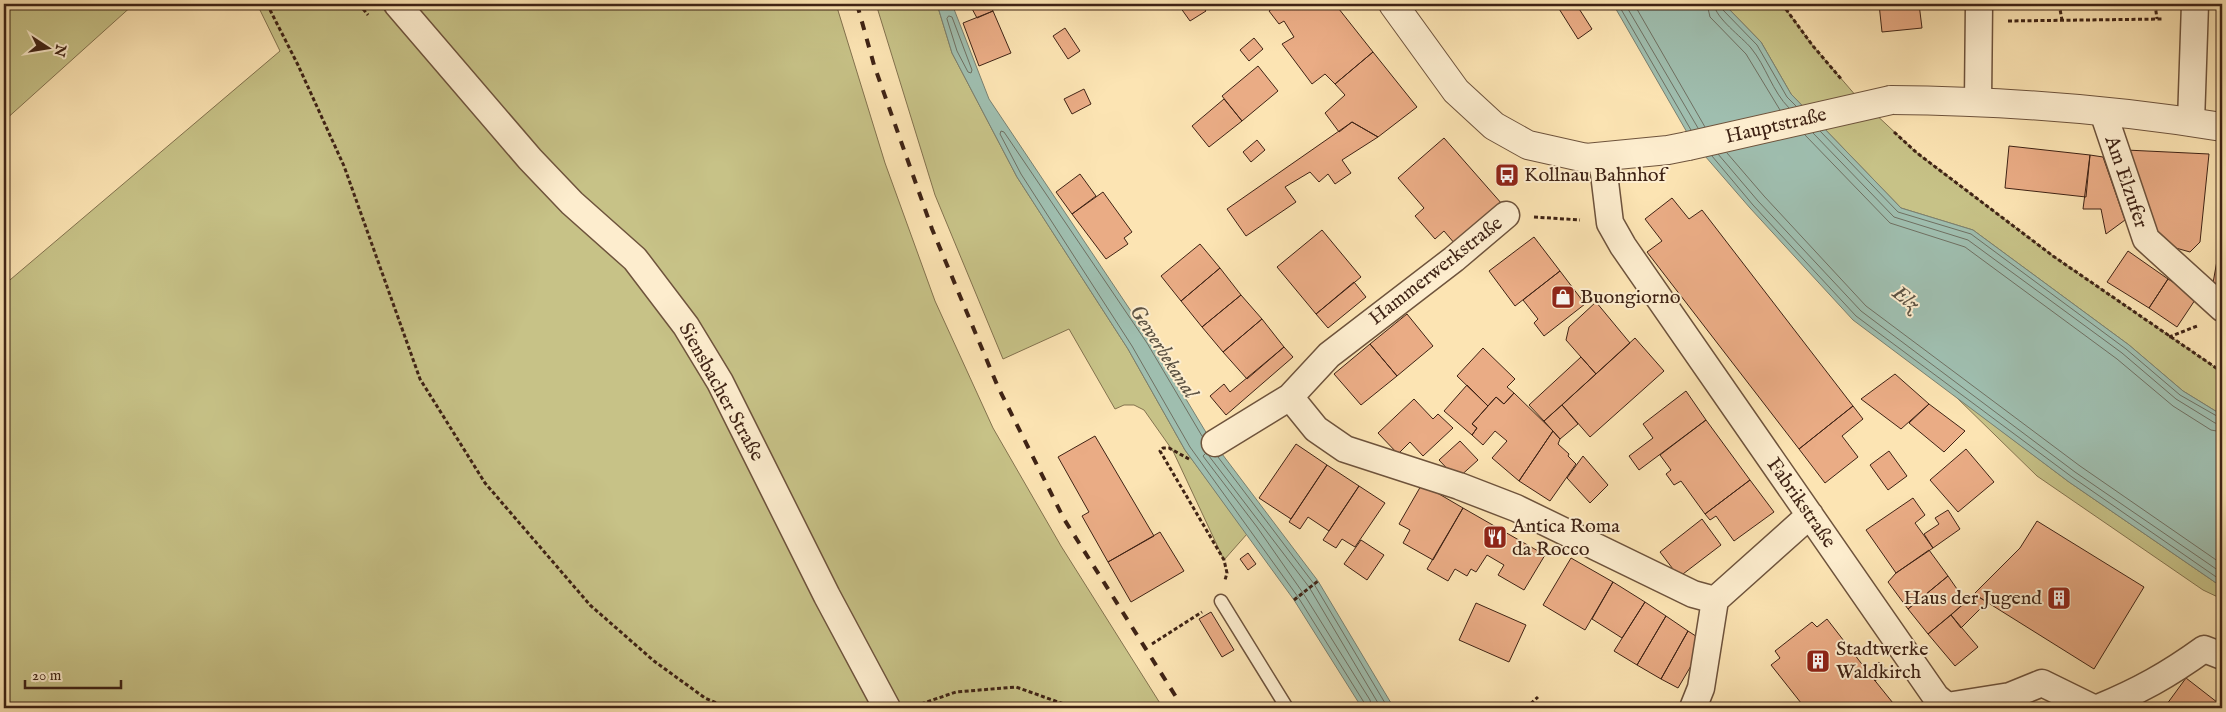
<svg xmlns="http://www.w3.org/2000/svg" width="2226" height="712" font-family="'IM FELL English',serif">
  <rect width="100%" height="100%" fill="#fce4b3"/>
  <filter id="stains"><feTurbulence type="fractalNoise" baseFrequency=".004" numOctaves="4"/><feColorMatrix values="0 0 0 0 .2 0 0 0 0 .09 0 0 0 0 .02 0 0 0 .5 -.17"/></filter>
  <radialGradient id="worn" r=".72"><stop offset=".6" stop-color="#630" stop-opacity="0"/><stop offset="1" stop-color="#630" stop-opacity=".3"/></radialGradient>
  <path fill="#c7c287" stroke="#83724e" d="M4 4H134L4 121Z
    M257 4H836L885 163 935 301 993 428 1061 546 1163 708H4V285L280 51Z
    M876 4H937L952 53 1017 177 1128 349 1185 450 1247 534 1224 560 1173 451 1144 410 1134 405H1124L1115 409 1069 329 1003 359 935 195Z
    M1724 4H1782L1813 46 1857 97 1917 153 2053 256 2222 372V415L2183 391 2129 345 1973 230 1901 208 1791 94 1761 42Z
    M1954 395 2069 482 2222 587V599L2203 590 2037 476Z"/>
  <path fill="#9fbeaf" stroke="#798071" d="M937 4H952L989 99 1151 341 1207 434 1318 581 1394 708H1362L1294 600 1185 450 1128 349 1017 177 952 53Z
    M1613 4H1724L1761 42 1791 94 1901 208 1973 230 2129 345 2183 391 2222 415V587L2069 482 1853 320 1750 208 1692 141Z"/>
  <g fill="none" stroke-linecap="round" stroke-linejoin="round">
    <path stroke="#6f7062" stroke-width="1" d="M1618 4 1691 130
      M1625 4 1698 128
      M1634 4 1705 127
      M1707 4 1710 17 1746 54 1780 110
      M1714 4C1715 18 1742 37 1751 48 1766 66 1772 91 1789 108
      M1720 4 1722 9 1757 45 1787 97 1796 106
      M949 16 952 17 972 70 971 73 968 72 957 51 947 19Z
      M1820 131 1898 212 1971 234 2126 349 2180 395 2222 419
      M1813 133 1894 217 1968 240 2122 353 2176 399 2215 423 2222 425
      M1805 135 1890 223 1965 247 2117 359 2173 406 2211 430 2222 432
      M1727 153 1764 196 1866 306 2080 466 2222 564
      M1718 154 1758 201 1861 311 2075 472 2222 573
      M1712 156 1753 205 1856 316 2072 477 2222 581
      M1202 436 1147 343 1004 132 1001 131 1000 134 1021 174 1132 346 1190 447 1298 597 1365 704V708
      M1206 453 1203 456 1206 460 1257 527 1303 593 1370 700 1372 708
      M1209 456 1309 587 1381 708
      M1218 457 1314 584 1388 708"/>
  </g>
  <path fill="#eaac85" stroke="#3f2315" d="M973 4H989L993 11 977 18 970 5Z
    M1185 4H1201L1206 11 1190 21 1180 7Z
    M1278 4H1335L1373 52 1335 84 1325 74 1312 84 1282 44 1294 37 1284 21 1279 24 1269 11Z
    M1556 4H1576L1592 29 1578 39Z
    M1856 4H1867V7L1857 9Z
    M1879 4H1919L1922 28 1882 32Z
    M993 11 1011 53 979 66 963 23Z
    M1065 28 1080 51 1068 59 1053 36Z
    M1254 38 1263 49 1249 61 1240 50Z
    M1373 52 1417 107 1378 137 1352 122 1339 132 1325 113 1345 95 1335 84Z
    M1258 66 1278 91 1242 121 1222 96Z
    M1084 89 1091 104 1072 114 1064 99Z
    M1224 99 1242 121 1209 147 1192 126Z
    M1352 122 1378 137 1342 160 1351 173 1335 184 1328 174 1319 182 1310 172 1285 187 1296 202 1246 236 1227 209Z
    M1444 138 1502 204 1455 244 1444 231 1435 239 1415 216 1424 208 1398 178Z
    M1257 140 1265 150 1251 162 1243 152Z
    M2009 146 2090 155 2086 197 2005 188Z
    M2126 150 2209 154 2200 242 2190 252 2158 243Z
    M2090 155 2103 157 2125 220 2106 234 2101 209H2083Z
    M1080 174 1096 196 1072 214 1056 192Z
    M1103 192 1132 232 1124 238 1128 244 1106 259 1072 214Z
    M1672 198 1689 219 1702 210 1853 406 1799 449 1647 252 1662 241 1645 219Z
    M1322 230 1361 277 1316 314 1277 267Z
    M1534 237 1560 271 1515 306 1489 271Z
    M2221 238 2222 239V289L2213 283Z
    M1200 244 1220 268 1181 301 1161 276Z
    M2128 251 2168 279 2149 308 2107 282Z
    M1220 268 1241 295 1202 327 1181 301Z
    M1560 271 1585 304 1544 336 1534 323 1538 319 1523 300Z
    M2168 279 2197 297 2177 327 2149 308Z
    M1354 282 1366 297 1328 328 1316 314Z
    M1241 295 1262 319 1223 352 1202 327Z
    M1596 302 1630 343 1596 374 1566 340 1569 327Z
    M1407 314 1433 346 1397 376 1370 344Z
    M1262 319 1284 347 1247 379 1223 352Z
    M1635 338 1664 371 1590 437 1562 405Z
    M1370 344 1397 376 1361 405 1334 374Z
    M1284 347 1293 357 1226 415 1210 396 1224 384 1230 392Z
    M1483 348 1515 379 1507 387 1514 393 1504 404 1496 397 1488 406 1457 376Z
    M1581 357 1596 374 1544 421 1529 405Z
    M1895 374 1929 404 1901 429 1861 399Z
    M1467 385 1488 406 1472 424 1477 428 1472 435 1444 411Z
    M1686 391 1706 420 1639 470 1629 456 1653 438 1643 424Z
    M1514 393 1553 431 1519 481 1492 458 1507 441 1495 431 1483 445 1472 435 1477 428 1472 424 1496 397 1504 404Z
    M1414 399 1433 419 1438 414 1453 428 1423 456 1410 442 1398 454 1378 433Z
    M1929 404 1965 431 1944 452 1909 423Z
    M1562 405 1578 424 1560 439 1544 421Z
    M1853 406 1863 419 1842 436 1858 457 1825 483 1799 449Z
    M1706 420 1750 480 1705 514 1681 481 1674 485 1666 474 1671 470 1660 455Z
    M1553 431 1560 439 1558 444 1569 454 1568 456 1576 464 1550 501 1519 481Z
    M1095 436 1154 536 1108 562 1082 516 1089 512 1058 457Z
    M1460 441 1478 460 1457 479 1439 460Z
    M1296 444 1327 465 1291 519 1259 498Z
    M1966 449 1994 482 1958 512 1930 480Z
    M1889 451 1907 476 1888 490 1870 465Z
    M1583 456 1608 485 1590 503 1567 478Z
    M1327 465 1359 486 1329 531 1308 517 1300 529 1289 522Z
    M1750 480 1774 512 1734 541 1716 516 1710 520 1705 514Z
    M1422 484 1463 508 1433 560 1403 543 1410 530 1399 524Z
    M1359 486 1385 503 1355 547 1342 539 1336 548 1323 540Z
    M1913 498 1925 515 1915 523 1933 548 1896 573 1866 530Z
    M1463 508 1545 555 1524 590 1498 575 1504 565 1487 555 1476 572 1471 569 1467 576 1455 569 1448 581 1427 569Z
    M1948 510 1960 529 1933 548 1924 534 1939 524 1935 518Z
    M1702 519 1721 545 1679 577 1660 552Z
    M2037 521 2144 587 2094 669 1974 594 2020 548Z
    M1160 532 1184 571 1131 602 1108 562Z
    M1361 540 1384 555 1367 580 1344 564Z
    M1929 550 1948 576 1908 609 1888 582 1896 573Z
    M1248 553 1256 564 1248 570 1240 559Z
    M1571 558 1613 582 1585 630 1543 605Z
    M1948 576 1966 602 1928 634 1908 609Z
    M1613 582 1645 602 1622 638 1592 619Z
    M1974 594 1987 602 1961 628 1951 615Z
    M1645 602 1666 616 1637 665 1614 651Z
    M1476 603 1526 625 1509 662 1459 640Z
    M1211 612 1234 650 1222 657 1199 619Z
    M1951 615 1978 647 1955 666 1928 634Z
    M1666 616 1688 631 1661 679 1637 665Z
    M1827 619 1868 672 1897 708H1805L1771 665 1780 658 1775 651 1812 622 1817 627Z
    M1688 631 1705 642 1678 688 1661 679Z
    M1879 662 1887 671 1875 681 1868 672Z
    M2186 678 2222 706V708H2164Z"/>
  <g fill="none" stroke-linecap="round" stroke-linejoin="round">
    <g stroke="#6e533c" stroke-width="15">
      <path id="service" d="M1221 601 1287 708"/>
    </g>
    <g stroke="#6e533c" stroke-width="29">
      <path id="minor" d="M397 4 530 159 572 203 635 259 686 326 720 382 827 596 887 708
        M1978 101 1979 4
        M2103 112 2146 239 2222 308
        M2191 122 2195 4
        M1602 157 1610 223 1623 246 1936 697 1947 706 2010 696 2042 683 2093 708
        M1290 397 1316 429 1345 449 1459 486 1516 508 1693 594 1715 600
        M1215 443 1290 397 1329 355 1454 259 1506 215
        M1693 708 1701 688 1715 600 1810 515
        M2098 708C2139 691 2168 675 2204 649L2222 656"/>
    </g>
    <g stroke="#6e533c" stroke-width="30">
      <path id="tertiary" d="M1393 4 1456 91 1494 126 1528 145 1586 158 1668 150 1688 146
        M1891 100C2001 101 2113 109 2222 127"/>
    </g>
    <path stroke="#3f2315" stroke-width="3" stroke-dasharray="4 2.5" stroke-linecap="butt" d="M267 4 298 65 344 166 420 379 485 483 590 605 654 661 705 698 728 708
      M359 4 368 15
      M1782 4 1813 46 1842 80
      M2059 4 2062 20
      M2155 4 2157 19
      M2008 21 2164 19
      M1894 132 1917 153 2053 256 2222 372
      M1534 217 1580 220
      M2169 337 2197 326
      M1189 459 1169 448H1163L1160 451 1224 560 1227 573 1225 580
      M1294 600 1318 581
      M1152 644 1202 612
      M915 706 956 692 1016 687 1075 708
      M1526 708 1538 697"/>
    <use href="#service" stroke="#fdedce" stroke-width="12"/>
    <use href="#minor" stroke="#fdedce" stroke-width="26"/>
    <use href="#tertiary" stroke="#fdedce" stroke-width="28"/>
    <path stroke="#3f2315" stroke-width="4" stroke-dasharray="9 9" stroke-linecap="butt" d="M857 4 874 65 932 229 998 387 1064 519 1183 708"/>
    <g stroke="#6e533c" stroke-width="30" stroke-linecap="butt">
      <path id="tertiary-bridge" d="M1688 146 1891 100"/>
    </g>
    <use href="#tertiary-bridge" stroke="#fdedce" stroke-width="28"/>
  </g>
  <defs>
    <g id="bus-square" transform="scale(1.25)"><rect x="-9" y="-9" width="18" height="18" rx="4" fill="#8f2418" stroke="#fdedce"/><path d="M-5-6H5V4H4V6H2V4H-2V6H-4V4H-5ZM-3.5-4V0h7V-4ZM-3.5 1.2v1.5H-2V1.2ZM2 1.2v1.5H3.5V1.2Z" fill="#fff"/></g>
    <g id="shop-square" transform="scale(1.25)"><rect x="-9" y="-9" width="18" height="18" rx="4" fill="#8f2418" stroke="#fdedce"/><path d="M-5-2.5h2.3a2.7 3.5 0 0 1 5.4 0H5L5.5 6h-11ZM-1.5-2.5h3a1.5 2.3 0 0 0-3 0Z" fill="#fff"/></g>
    <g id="restaurant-square" transform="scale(1.25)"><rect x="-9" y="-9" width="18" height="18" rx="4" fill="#8f2418" stroke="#fdedce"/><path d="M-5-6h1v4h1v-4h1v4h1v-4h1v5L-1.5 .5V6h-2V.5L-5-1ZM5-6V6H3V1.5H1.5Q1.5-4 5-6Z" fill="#fff"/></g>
    <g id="building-square" transform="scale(1.25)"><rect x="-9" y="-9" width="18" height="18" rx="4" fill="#8f2418" stroke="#fdedce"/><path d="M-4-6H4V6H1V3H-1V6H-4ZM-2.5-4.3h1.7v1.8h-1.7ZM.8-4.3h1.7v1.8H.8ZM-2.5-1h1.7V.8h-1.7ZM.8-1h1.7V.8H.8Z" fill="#fff"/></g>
  </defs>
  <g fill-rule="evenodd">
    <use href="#bus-square" x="1507" y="175"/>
    <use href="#shop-square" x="1563" y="297"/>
    <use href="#restaurant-square" x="1495" y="537"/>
    <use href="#building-square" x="2059" y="598"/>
    <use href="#building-square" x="1818" y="661"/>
  </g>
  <g text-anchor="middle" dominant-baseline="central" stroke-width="4" stroke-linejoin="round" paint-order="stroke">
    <g font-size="20" fill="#3f2315" stroke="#fdedce">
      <text transform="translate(1776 126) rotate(-13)">Hauptstraße</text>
      <text transform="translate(2126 182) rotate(71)">Am Elzufer</text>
      <text transform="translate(1436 271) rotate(-38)">Hammerwerkstraße</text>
      <text transform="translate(721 392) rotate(61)">Siensbacher Straße</text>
      <text transform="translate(1801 503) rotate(55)">Fabrikstraße</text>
    </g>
    <g font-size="20" fill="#3f2315" stroke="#fdedce" text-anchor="start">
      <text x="1524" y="175">Kollnau Bahnhof</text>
      <text x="1580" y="297">Buongiorno</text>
      <text x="1512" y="526">Antica Roma<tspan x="1512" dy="23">da Rocco</tspan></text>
      <text x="2042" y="598" text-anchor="end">Haus der Jugend</text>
      <text x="1836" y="649">Stadtwerke<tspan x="1836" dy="23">Waldkirch</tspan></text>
    </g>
    <g font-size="21" font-style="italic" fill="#5c5243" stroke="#fdedce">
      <text transform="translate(1905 299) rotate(38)">Elz</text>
      <text transform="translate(1163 352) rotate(57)">Gewerbekanal</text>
    </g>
  </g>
  <rect width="2226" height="712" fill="none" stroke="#fce4b3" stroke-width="20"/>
  <rect x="5" y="5" width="2216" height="702" fill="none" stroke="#3f2315" stroke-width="2.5"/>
  <rect x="10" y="10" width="2206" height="692" fill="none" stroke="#3f2315"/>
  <g transform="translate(48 48) rotate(102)" stroke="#fdedce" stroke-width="4" paint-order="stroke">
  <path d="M0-4L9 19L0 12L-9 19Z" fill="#3f2315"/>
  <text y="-8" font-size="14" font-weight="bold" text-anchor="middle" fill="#3f2315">N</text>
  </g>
  <path d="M25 680v8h96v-8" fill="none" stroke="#3f2315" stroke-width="2.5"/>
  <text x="32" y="680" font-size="15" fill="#3f2315" stroke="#fdedce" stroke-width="4" paint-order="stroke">20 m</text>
  <rect width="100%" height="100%" filter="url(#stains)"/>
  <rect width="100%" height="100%" fill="url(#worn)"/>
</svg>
